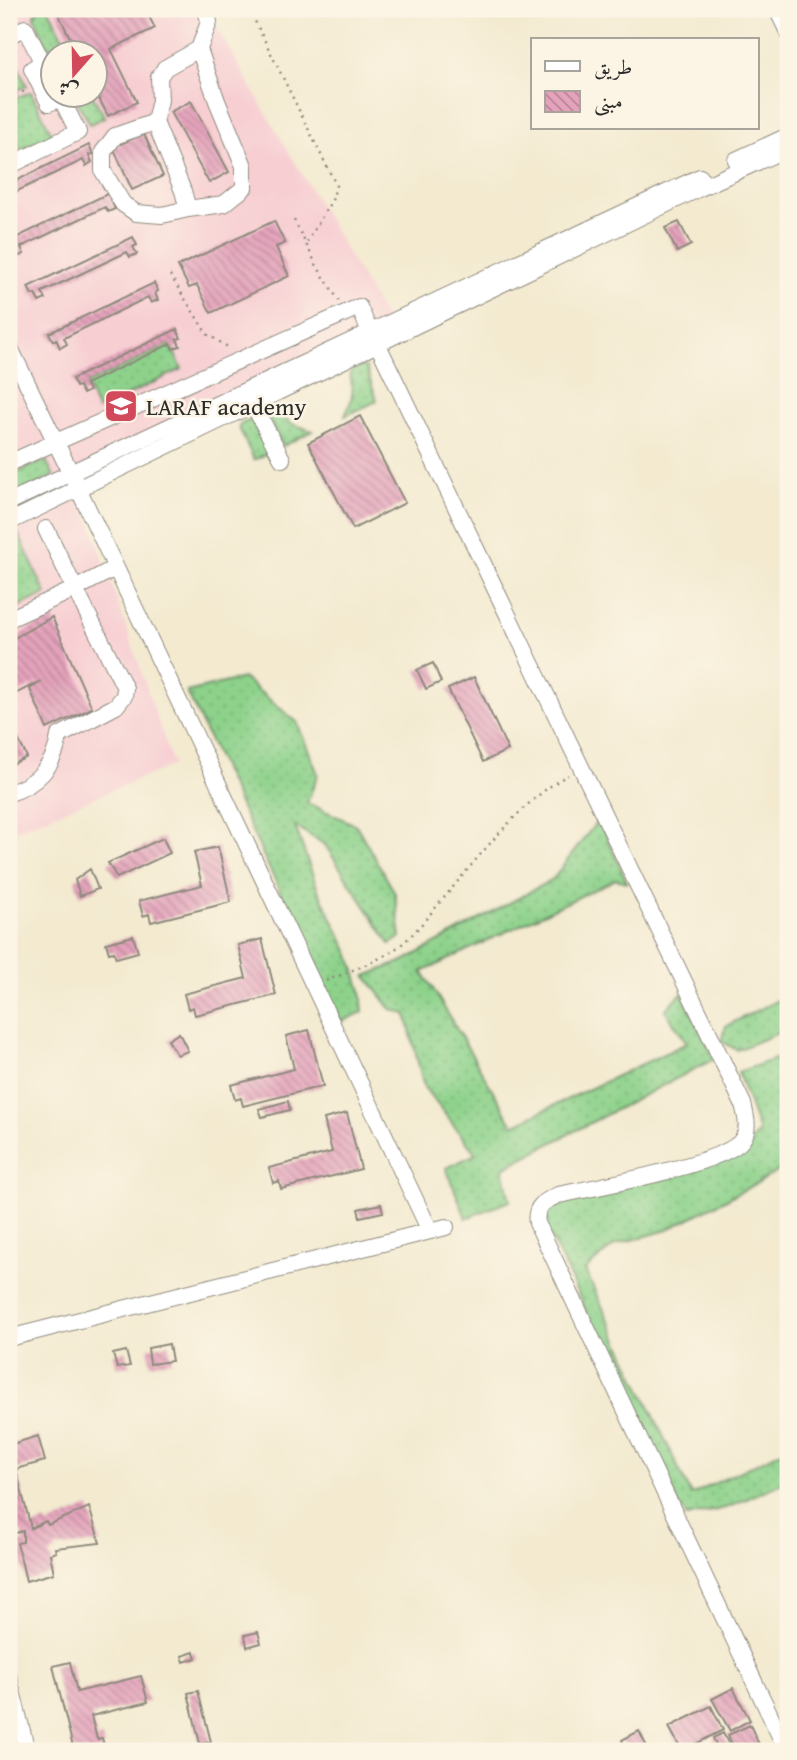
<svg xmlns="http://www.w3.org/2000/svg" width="797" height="1760" font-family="'Gentium Book Plus',Amiri,serif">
  <defs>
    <pattern id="grass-dots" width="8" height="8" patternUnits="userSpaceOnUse" patternTransform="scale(1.75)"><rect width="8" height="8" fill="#8dd28b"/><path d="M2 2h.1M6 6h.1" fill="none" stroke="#7ab478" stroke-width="1.8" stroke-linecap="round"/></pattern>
    <pattern id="building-back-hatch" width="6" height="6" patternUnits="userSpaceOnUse" patternTransform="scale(1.75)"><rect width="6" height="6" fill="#e4a3bb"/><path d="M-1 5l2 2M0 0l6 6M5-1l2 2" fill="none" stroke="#b98598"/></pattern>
  </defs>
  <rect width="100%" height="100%" fill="#fcf5e5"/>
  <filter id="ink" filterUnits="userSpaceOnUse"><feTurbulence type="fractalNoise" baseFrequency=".0143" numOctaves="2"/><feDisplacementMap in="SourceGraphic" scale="14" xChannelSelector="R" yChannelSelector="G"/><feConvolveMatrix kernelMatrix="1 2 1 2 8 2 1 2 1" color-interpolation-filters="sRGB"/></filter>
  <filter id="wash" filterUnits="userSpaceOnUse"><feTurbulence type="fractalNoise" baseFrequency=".00686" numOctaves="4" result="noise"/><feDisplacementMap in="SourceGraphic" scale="28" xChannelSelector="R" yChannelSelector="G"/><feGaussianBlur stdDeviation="1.57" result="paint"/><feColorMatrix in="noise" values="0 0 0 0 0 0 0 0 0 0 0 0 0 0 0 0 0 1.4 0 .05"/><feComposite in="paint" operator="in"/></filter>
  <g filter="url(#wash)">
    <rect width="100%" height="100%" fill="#f3ead0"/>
    <path fill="#f7cfd3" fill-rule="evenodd" d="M9 9H206L388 323 79 488 173 765 9 833ZM52 52H94V94H52Z"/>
    <path fill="url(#grass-dots)" stroke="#5c7e5b" stroke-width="2" d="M38 9H49L65 42 49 49 34 17Z
      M9 47 27 86 12 92H9Z
      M31 92 52 134 9 155V110L17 97Z
      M84 95H92L105 117 90 124 75 98Z
      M170 344 182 369 97 410 86 384Z
      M360 366 366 367 377 401 345 416C353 398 354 393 350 374L354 369Z
      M276 407 280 409 289 423 313 431 283 446 266 414 267 410Z
      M250 420 253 421 268 453 254 460 239 428V425Z
      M46 460 54 476 9 498V476Z
      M18 533 46 594 9 611V537Z
      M243 678 297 722 318 774 307 803 356 825 395 893 401 937 390 944 325 845 295 826 318 890 350 955 361 991 363 1012 341 1022 187 692Z
      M599 819 627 882 616 879 422 972 432 987 513 1125 687 1043 665 1010 682 993 714 1059 503 1168 510 1201 466 1218 446 1168 476 1154 424 1087 406 1014 391 1009 366 976 406 960 553 879Z
      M788 995V1029L737 1050 721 1041 726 1026Z
      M784 1056 788 1067V1165L759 1182 667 1230 615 1245 585 1270 691 1495 788 1448V1480L729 1507 687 1517 679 1505 546 1227 545 1204 703 1166 743 1150 759 1132 738 1072Z"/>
    <g id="blocks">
      <path fill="url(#building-back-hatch)" d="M56 9H145L155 28 111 49 137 102 108 116 94 89V52H77Z
        M191 101 229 172 209 183 170 112Z
        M144 134 163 176 132 190 113 147Z
        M89 145 93 154 89 155 92 162 86 166 83 160 9 195V184Z
        M111 192 115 201 112 202 115 209 108 212 105 207 21 247 24 254 17 257 13 249 10 250 9 241Z
        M274 221 285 243 276 247 289 276 211 313 197 285 189 288 178 266Z
        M679 222 691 245 677 252 665 228Z
        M133 237 137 245 133 247 137 254 130 257 127 252 42 292 46 299 39 302 35 294 32 295 28 287Z
        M154 283 158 291 155 293 158 300 151 303 148 297 64 338 67 344 60 348 56 339 53 341 49 333Z
        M177 329 181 338 177 339 180 346 173 349 170 344 86 384 89 391 83 394 79 386 76 387 72 379Z
        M360 416 405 503 353 529 308 443Z
        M52 617 92 708 47 729 30 689 41 681 9 697V641Z
        M433 663 441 682 426 689 417 670Z
        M474 677 508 750 483 762 448 689Z
        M9 721 27 757 9 766Z
        M163 838 170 853 117 878 108 863Z
        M218 847 231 902 151 922 149 914 143 916 139 901 202 885 194 852Z
        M90 869 98 889 80 896 75 880Z
        M133 936 138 952 116 958 114 952 109 953 106 943Z
        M262 939 276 995 195 1015 193 1007 188 1009 184 994 246 978 238 945Z
        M309 1030 323 1086 243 1106 241 1098 235 1100 231 1085 294 1069 286 1036Z
        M179 1033 188 1051 177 1055 168 1040Z
        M288 1101 290 1110 262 1117 259 1109Z
        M347 1113 361 1169 281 1189 279 1181 273 1183 269 1168 332 1152 324 1119Z
        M381 1204 383 1212 360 1217 358 1209Z
        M169 1344 172 1361 150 1364 148 1348Z
        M126 1351 130 1366 117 1368 113 1354Z
        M38 1436 45 1461 16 1469 31 1528 46 1521 48 1525 89 1507 100 1543 55 1548 56 1552 50 1554 54 1573 26 1581 17 1543 23 1542V1531L12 1534 9 1520V1445Z
        M258 1632 261 1643 247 1647 245 1635Z
        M194 1652 196 1658 184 1662 182 1656Z
        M70 1662 77 1692 141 1676 148 1702 91 1716 97 1739 102 1738 104 1746 100 1747 101 1751H74L53 1666Z
        M733 1688 750 1720 730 1731 712 1699Z
        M198 1691 211 1742 200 1744 188 1693Z
        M711 1706 723 1730 682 1751 669 1727Z
        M750 1725 762 1751H735L728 1735Z
        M639 1731 649 1751H627L622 1740Z
        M723 1733 732 1751H713L718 1749 713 1738Z"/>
    </g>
  </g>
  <g filter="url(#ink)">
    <use href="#blocks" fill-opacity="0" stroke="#8f8a7e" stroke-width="2"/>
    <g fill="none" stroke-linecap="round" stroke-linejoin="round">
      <g stroke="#8f8a7e" stroke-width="18">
        <path id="minor" d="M777 9 788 32
          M9 35 25 28 52 81
          M199 49 165 68 159 77 160 100 155 122 183 191 188 209 224 204 244 188V166L217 101 199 49 209 22 206 9
          M43 62 32 69 49 103 61 98
          M155 122 115 136 103 152V171L123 204 136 213 162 215 188 209
          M736 160 788 136
          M9 166 78 132 59 94
          M378 345 743 1104C746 1117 750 1129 742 1140 725 1164 592 1188 558 1195 545 1201 534 1206 537 1223L787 1751
          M9 346 78 488 430 1231
          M253 404 282 459
          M9 463 359 307 370 332
          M9 502 700 177
          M9 522 700 188 788 148
          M46 529 75 589 115 568
          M9 619 75 589 125 688 124 696 116 706 59 736C55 765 37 785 9 793
          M9 1338 446 1227
          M9 1679 27 1751"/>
      </g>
      <path stroke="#8f8a7e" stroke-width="2.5" stroke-dasharray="2 5" stroke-linecap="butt" d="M249 9 336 185 333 198 306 244
        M9 95 13 96 27 90
        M9 103 13 96
        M294 220 317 266 339 301
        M170 275 207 334 231 349
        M326 981C349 971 374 963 394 950 413 937 428 916 443 899 476 860 523 799 568 775"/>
      <use href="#minor" stroke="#fff" stroke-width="16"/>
    </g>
  </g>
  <defs>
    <g id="university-square" transform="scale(1.75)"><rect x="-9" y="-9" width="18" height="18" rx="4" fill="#d1495b" stroke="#fcf5e5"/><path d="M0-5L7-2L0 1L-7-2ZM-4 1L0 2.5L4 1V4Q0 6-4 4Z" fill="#fff"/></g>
  </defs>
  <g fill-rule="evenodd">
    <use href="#university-square" x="121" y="406"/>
  </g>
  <g text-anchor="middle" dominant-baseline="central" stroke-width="5" stroke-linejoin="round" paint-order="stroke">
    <g font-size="24" fill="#2b2b2b" stroke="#fcf5e5" text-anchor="start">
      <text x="146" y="406">LARAF academy</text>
    </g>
  </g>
  <rect width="797" height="1760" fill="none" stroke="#fcf5e5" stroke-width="35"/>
  <rect x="531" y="38" width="228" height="91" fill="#fcf5e5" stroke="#a8a49b" stroke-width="2"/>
  <rect x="545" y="61" width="35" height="10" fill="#ffffff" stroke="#a8a49b" stroke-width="2"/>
  <text x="594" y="74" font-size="21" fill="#2b2b2b">طريق</text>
  <rect x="545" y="91" width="35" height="21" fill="url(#building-back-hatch)" stroke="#a8a49b" stroke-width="2"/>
  <text x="594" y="108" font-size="21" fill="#2b2b2b">مبنى</text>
  <g transform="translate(74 74) rotate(200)"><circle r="33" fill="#fcf5e5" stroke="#a8a49b" stroke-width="2"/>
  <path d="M0-5L12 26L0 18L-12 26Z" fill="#d1495b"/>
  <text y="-10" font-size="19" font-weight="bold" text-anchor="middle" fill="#2b2b2b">ش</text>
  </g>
</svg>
